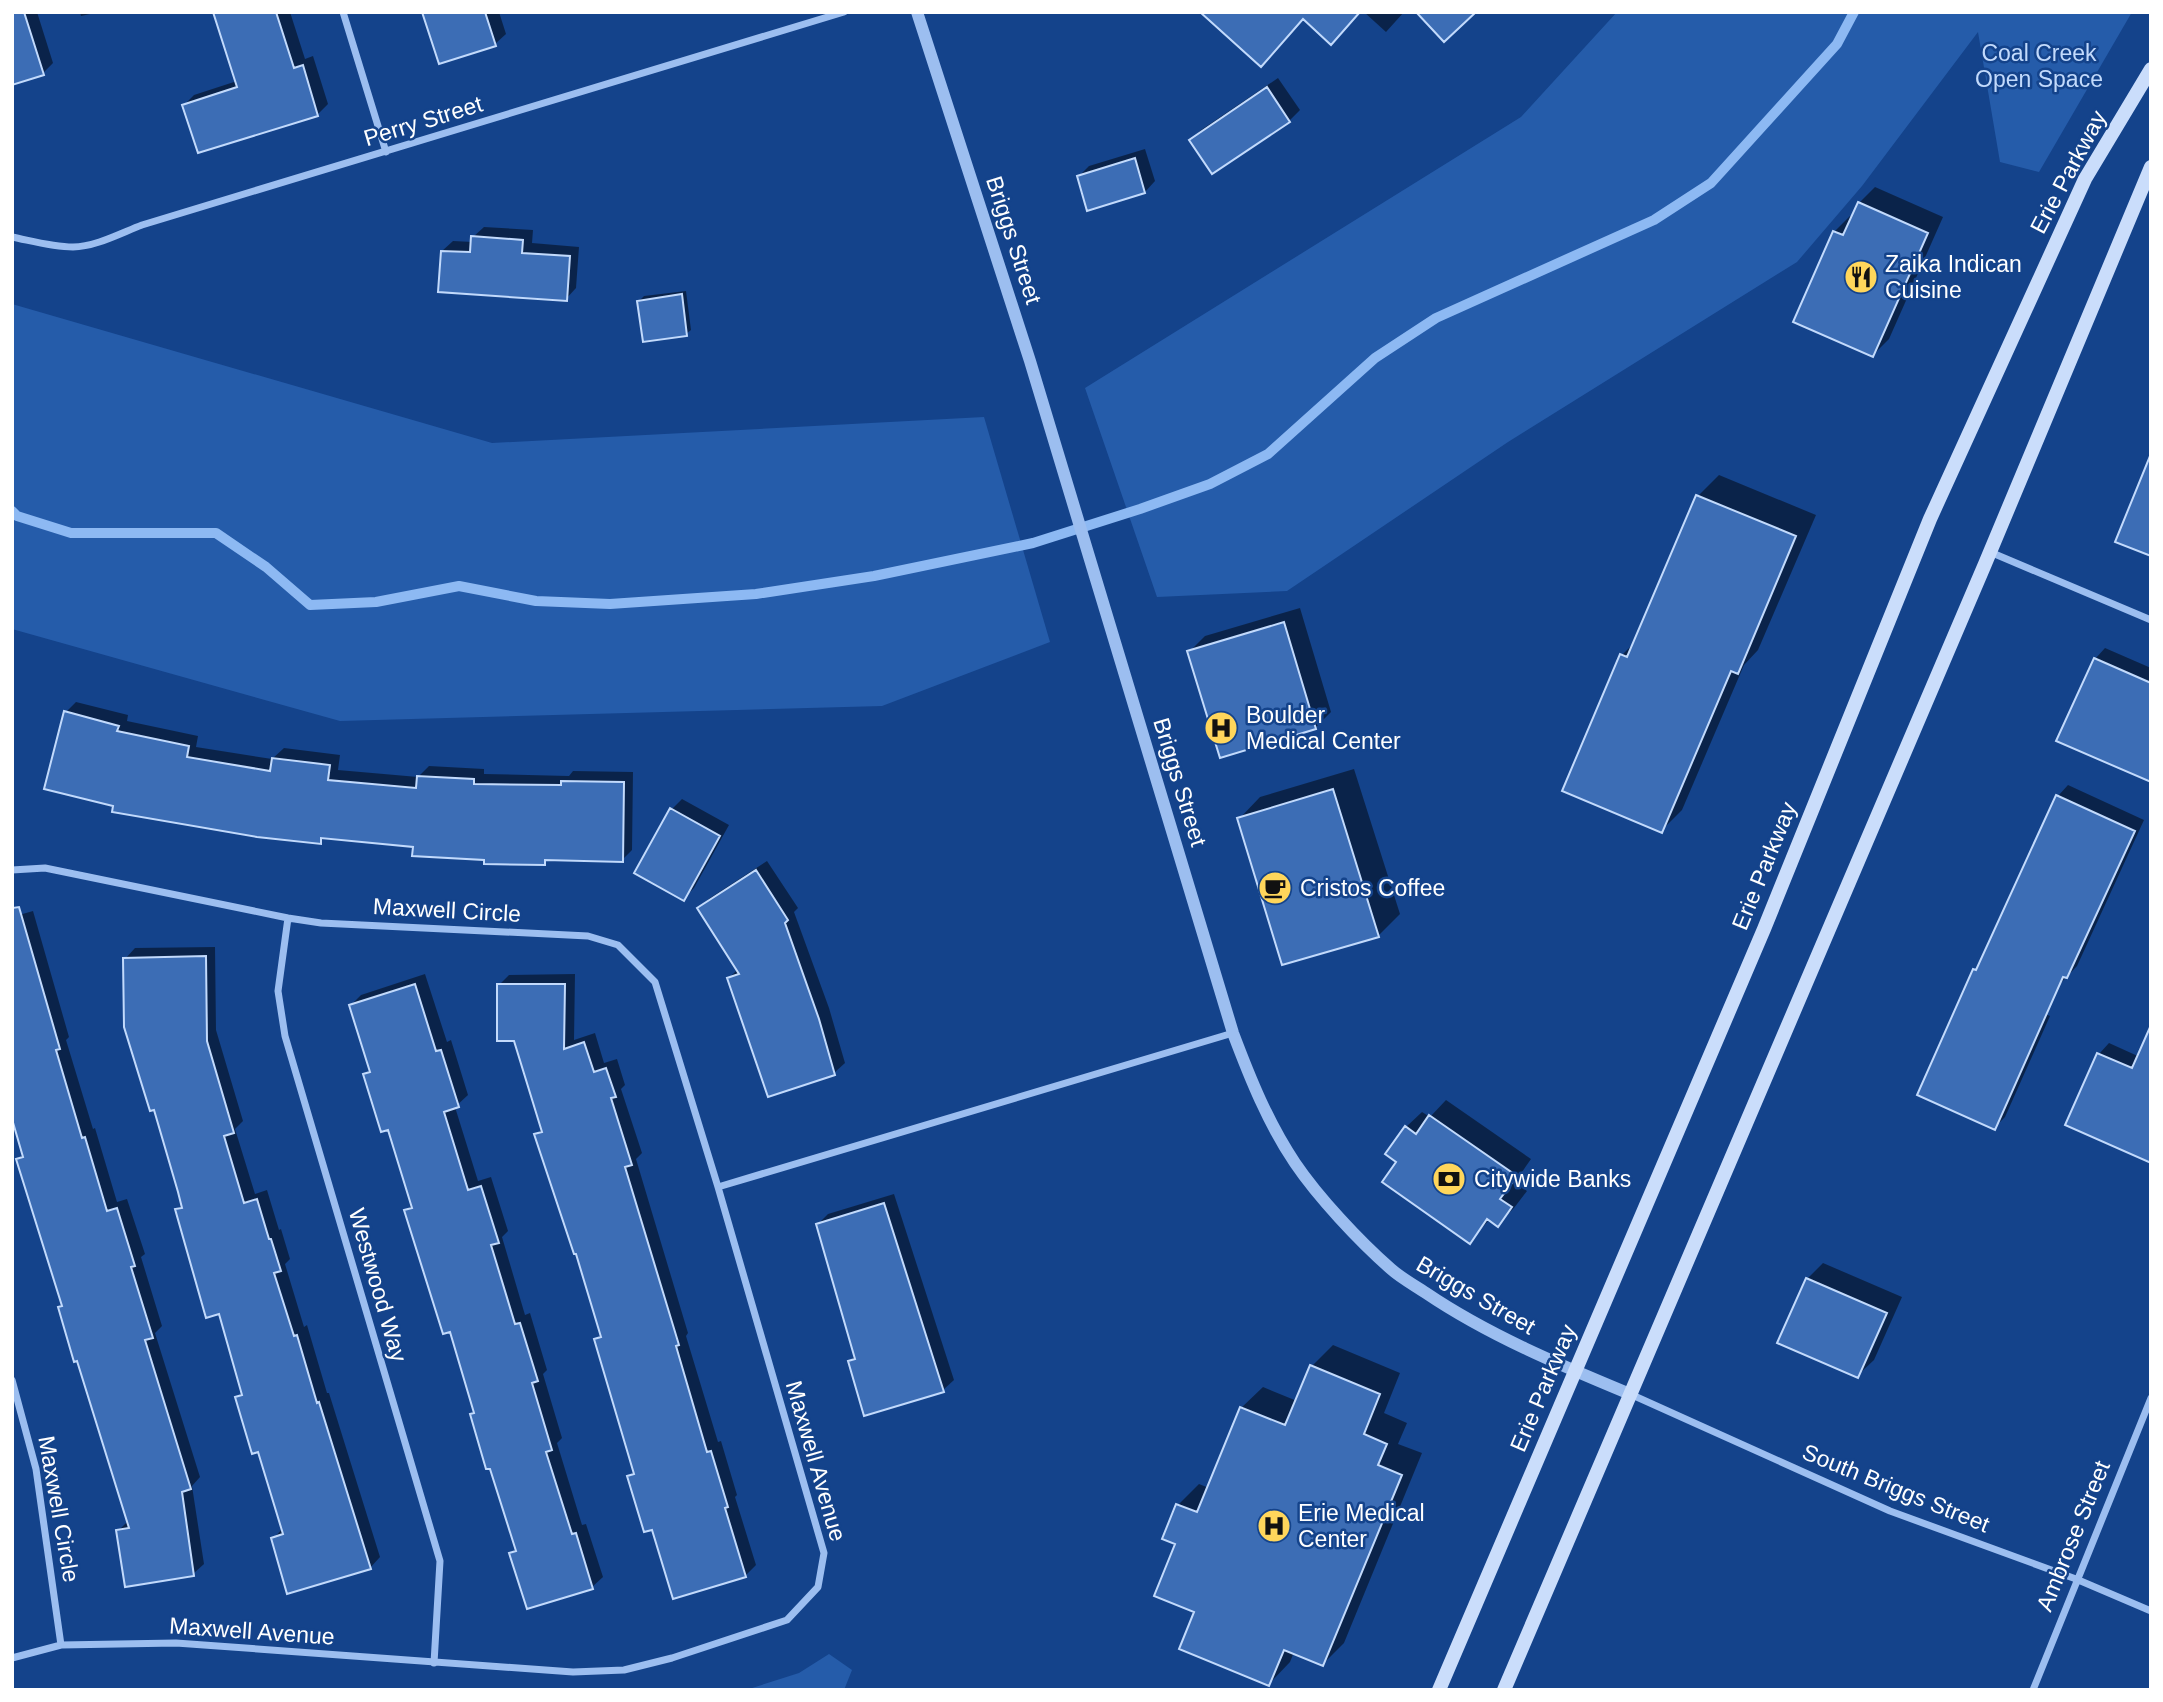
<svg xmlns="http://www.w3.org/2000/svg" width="2163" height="1702" font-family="Helvetica,sans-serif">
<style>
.green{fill:#255caa}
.shadow{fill:#0007}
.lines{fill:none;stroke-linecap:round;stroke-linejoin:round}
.stream{stroke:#8db9f3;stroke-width:10}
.building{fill:#3c6db5;stroke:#c2dafc;stroke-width:2}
.minor{stroke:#9cbef0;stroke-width:7}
.tertiary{stroke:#9cbef0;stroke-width:12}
.secondary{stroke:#caddfb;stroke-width:14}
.labels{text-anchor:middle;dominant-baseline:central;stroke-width:5;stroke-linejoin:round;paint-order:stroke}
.park-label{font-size:23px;fill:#c2dafc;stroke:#14438b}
.street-label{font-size:23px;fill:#fff;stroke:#14438b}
.poi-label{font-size:23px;fill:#fff;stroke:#14438b;text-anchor:start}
</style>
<rect width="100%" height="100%" fill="#14438b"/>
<path class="green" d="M1617,12H2132L2039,172L2000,162L1978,32L1862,186L1797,262L1508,442L1287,591L1157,597L1085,388L1521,117Z
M12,304L492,443L984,417L1050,642L882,706L340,721L12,629Z
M829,1654L852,1670L844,1690H746L799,1673Z"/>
<path class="shadow" d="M12,12H37L53,63L43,73Z
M80,12H99L81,16Z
M215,12H290L305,59L313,56L328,104L318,114L199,151L184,105L194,95L237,81Z
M429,12H499L506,34L495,44Z
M1364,12H1404L1386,32Z
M1278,78L1300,110L1289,121L1212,172L1191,140L1201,130Z
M1145,149L1155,181L1145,192L1079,176L1089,166Z
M1875,187L1943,217L1889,339L1873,355L1834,232L1850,216L1853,217L1859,203Z
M484,227L533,230L532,243L579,247L576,288L566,299L442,251L453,241L473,242V237Z
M686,291L691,330L686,334L639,301L644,296Z
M1719,475L1816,515L1758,650L1744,665L1682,810L1661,831L1622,655L1636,641L1698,496Z
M1300,608L1331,712L1315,728L1189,652L1205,636Z
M2105,648L2151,668V779L2095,659Z
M76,702L128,715L127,721L198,736L196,747L272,759L284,748L340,755L338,770L418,777L429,766L484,769V774L569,776L573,771L633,772L632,850L622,860L548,859L544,863L486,858L414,846L325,837L320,842L115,804L66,712Z
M1354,769L1400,914L1379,935L1284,963L1239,819L1260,797Z
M2068,785L2144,820L2077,966L2058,986L1998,993L2050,1016L2005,1117L1995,1127L1974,970L1981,963L2058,796Z
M682,799L729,825L694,888L683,899L672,809Z
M767,861L798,908L794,912L829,1008L845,1063L834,1073L729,978L738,969L699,908L710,898Z
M33,911L69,1037L66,1040L93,1129L95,1128L117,1202L127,1199L145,1254L141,1257L162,1326L155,1333L200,1477L192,1486L204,1564L193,1574L118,1531L129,1520L60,1307L63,1304L18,1160L24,1153L12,917Z
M215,947L216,1030L243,1121L235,1129L255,1194L267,1190L279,1230L281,1229L290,1259L285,1264L304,1327L307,1325L327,1393H329L380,1557L370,1568L273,1539L283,1528L259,1450L237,1398L243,1392L220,1312L177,1210L183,1204L125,959L135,948Z
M425,974L447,1042L451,1040L468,1095L455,1107L478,1181L491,1177L508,1231L502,1237L525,1315L530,1313L547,1370L543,1374L562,1438L557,1443L582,1525L586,1524L603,1577L592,1587L511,1553L517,1548L472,1415L475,1411L451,1330L406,1211L413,1204L389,1128L365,1075L371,1069L351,1005L361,995Z
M575,974L574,1040L595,1033L604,1063L617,1059L625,1085L621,1089L642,1153L636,1159L688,1333L686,1336L718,1442L721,1441L737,1495L735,1497L756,1565L745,1576L653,1528L629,1477L635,1471L596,1340L602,1334L577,1252L536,1135L543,1128L499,985L509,975Z
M2109,1043L2151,1062L2067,1124L2099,1054Z
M1446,1100L1531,1159L1515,1182L1527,1191L1514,1208L1498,1224L1490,1219L1470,1241L1399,1161L1406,1127L1422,1112L1430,1117Z
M894,1194L954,1380L943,1390L850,1361L856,1355L818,1224L828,1214Z
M1823,1263L1902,1297L1874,1360L1858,1375L1807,1279Z
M1333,1345L1400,1373L1384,1413L1407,1423L1398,1444L1422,1453L1344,1643L1323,1664L1294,1652L1290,1662L1269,1684L1196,1611L1177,1543L1178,1505L1199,1484L1209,1488L1241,1408L1263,1387L1297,1401L1312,1366Z"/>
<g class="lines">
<path class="stream" d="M12,511L17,516L71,533H216L266,567L310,605L376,602L459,586L536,601L610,604L756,594L874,576L1033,543L1140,509L1210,484L1268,454L1375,358L1436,318L1654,220L1711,183L1837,44L1854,12"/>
</g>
<path class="building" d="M12,12H24L44,75L12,85Z
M213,12H276L294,68L303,65L318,116L198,153L182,105L237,87Z
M422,12H485L496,46L439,64Z
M1200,12H1360L1331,45L1303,19L1261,67Z
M1416,12H1476L1444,42Z
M1267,87L1290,122L1212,174L1189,140Z
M1135,158L1145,193L1087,211L1077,176Z
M1858,202L1928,233L1873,357L1793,322L1833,231L1843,235Z
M471,236L523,240L522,253L570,256L567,301L438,292L441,251L470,252Z
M682,294L687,336L643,342L637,301Z
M2150,456H2151V556L2115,542Z
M1696,495L1796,536L1738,674L1731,671L1662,833L1562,791L1620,654L1627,657Z
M1284,622L1316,729L1220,758L1187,651Z
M2094,658L2151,683V782L2056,741Z
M64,711L119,726L117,731L189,746L187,757L270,771L272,758L330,765L328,780L416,788L417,776L474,779V784L561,785V781L624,782L623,862L545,860V865L484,864V860L412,856L413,847L321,838V844L257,837L112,812L113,806L44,789Z
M1333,789L1379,937L1282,965L1237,818Z
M2056,795L2135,831L2067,978L2063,977L1995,1130L1917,1095L1973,969L1976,970Z
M670,808L720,836L684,901L634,873Z
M756,870L788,920L785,923L819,1019L835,1075L768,1097L727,978L739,974L697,908Z
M19,907L60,1049L56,1050L82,1138L85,1137L107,1211L117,1208L135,1266L131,1267L153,1338L145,1340L191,1489L182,1492L194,1576L125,1587L116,1530L129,1528L77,1361L74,1362L58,1307L62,1306L16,1159L23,1157L12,1119V908Z
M206,956L207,1041L234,1133L224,1136L244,1203L257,1199L269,1239H271L281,1271L274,1273L294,1336L297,1335L317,1403L319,1402L371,1569L287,1594L271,1538L283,1534L258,1452L252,1454L235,1397L242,1395L219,1314L206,1318L175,1209L182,1208L178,1192L154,1110L150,1111L124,1027L123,958Z
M415,984L436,1051L441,1050L459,1107L444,1112L468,1190L481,1186L499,1243L491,1245L515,1324L520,1323L538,1381L532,1383L552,1450L546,1452L572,1534L576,1533L593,1589L527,1609L509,1553L516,1551L490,1469H486L470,1414L474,1413L450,1332L443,1334L404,1210L412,1208L388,1130L381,1132L363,1074L370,1072L349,1005Z
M497,984H565L564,1049L584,1042L594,1072L606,1068L616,1097L611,1098L632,1165L625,1167L679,1345L676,1346L707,1452L711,1451L728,1507L725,1508L746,1577L673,1599L652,1530L644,1532L627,1476L634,1474L594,1339L601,1337L576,1254H574L534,1134L542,1132L514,1041H497Z
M2151,1025V1163L2065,1125L2097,1053L2132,1068Z
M1429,1115L1517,1176L1500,1199L1512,1207L1498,1227L1487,1219L1470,1244L1382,1182L1396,1162L1385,1154L1405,1126L1416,1134Z
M884,1203L944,1392L864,1416L848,1361L855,1359L816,1224Z
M1806,1278L1887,1313L1858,1378L1777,1343Z
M1310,1365L1380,1394L1364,1434L1387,1444L1378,1465L1402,1475L1323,1666L1284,1650L1269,1686L1179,1649L1194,1612L1154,1596L1175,1544L1162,1539L1176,1504L1197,1512L1240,1407L1285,1425Z"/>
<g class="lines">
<path class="minor" d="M343,12L386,152
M12,237C32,241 52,247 73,247C95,247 121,233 142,225L844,12
M1990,552L2151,620
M12,870L45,868L288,918L321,923L588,936L618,945L655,982L718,1187L824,1553L818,1587L787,1620L672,1658L624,1670L573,1672L176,1643L61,1645L12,1658
M288,918L278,991L285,1036L440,1561L434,1663
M718,1187L1233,1033
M12,1380L36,1469L61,1645
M1630,1394L1890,1511L2076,1579L2151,1611
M2033,1690L2151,1398"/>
<path class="tertiary" d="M917,12L1030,361L1233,1033C1250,1078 1268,1123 1295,1163C1318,1197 1359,1241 1391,1269C1401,1278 1414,1285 1426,1293C1488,1335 1560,1365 1630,1394"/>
<path class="secondary" d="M1439,1690L1764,929L1930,519L2085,179L2151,69
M1504,1690L1985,564L2151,167"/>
</g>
<defs>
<symbol id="restaurant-disc" viewBox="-11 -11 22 22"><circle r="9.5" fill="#ffd65b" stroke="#14438b"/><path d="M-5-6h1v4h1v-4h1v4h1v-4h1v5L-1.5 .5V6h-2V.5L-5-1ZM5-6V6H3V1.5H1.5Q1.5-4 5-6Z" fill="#111"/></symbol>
<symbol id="hospital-disc" viewBox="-11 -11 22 22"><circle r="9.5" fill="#ffd65b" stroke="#14438b"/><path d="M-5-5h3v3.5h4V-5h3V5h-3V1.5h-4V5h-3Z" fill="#111"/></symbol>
<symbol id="cafe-disc" viewBox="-11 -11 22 22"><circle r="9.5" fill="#ffd65b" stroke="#14438b"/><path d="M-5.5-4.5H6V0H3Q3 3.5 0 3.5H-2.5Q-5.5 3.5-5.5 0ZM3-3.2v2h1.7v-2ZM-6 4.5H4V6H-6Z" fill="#111"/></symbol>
<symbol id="bank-disc" viewBox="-11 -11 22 22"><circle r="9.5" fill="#ffd65b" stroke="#14438b"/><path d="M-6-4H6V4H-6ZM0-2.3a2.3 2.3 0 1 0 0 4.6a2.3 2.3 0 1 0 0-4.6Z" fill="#111"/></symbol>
</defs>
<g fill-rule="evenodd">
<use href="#restaurant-disc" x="1842" y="258" width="38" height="38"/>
<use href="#hospital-disc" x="1202" y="709" width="38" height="38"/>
<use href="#cafe-disc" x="1256" y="869" width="38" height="38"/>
<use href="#bank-disc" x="1430" y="1160" width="38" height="38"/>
<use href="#hospital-disc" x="1255" y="1507" width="38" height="38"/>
</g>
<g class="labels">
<g class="park-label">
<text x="2039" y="53">Coal Creek<tspan x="2039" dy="26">Open Space</tspan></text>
</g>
<g class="street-label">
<text transform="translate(423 121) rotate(-17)">Perry Street</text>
<text transform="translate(2068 172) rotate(-62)">Erie Parkway</text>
<text transform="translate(1014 240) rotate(72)">Briggs Street</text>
<text transform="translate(1180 782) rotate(73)">Briggs Street</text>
<text transform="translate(1764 866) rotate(-68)">Erie Parkway</text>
<text transform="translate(447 910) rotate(3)">Maxwell Circle</text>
<text transform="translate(378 1285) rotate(74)">Westwood Way</text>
<text transform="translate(1476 1295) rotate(30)">Briggs Street</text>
<text transform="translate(1543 1388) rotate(-67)">Erie Parkway</text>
<text transform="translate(816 1461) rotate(74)">Maxwell Avenue</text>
<text transform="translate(1896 1488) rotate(22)">South Briggs Street</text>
<text transform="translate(59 1509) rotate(80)">Maxwell Circle</text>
<text transform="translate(2073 1536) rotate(-68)">Ambrose Street</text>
<text transform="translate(252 1631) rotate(4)">Maxwell Avenue</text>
</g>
<g class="poi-label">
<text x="1885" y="264">Zaika Indican<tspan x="1885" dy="26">Cuisine</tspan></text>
<text x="1246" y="715">Boulder<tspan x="1246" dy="26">Medical Center</tspan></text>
<text x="1300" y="888">Cristos Coffee</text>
<text x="1474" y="1179">Citywide Banks</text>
<text x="1298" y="1513">Erie Medical<tspan x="1298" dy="26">Center</tspan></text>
</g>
</g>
<rect width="2163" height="1702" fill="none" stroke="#ffffff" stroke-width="28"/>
</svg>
